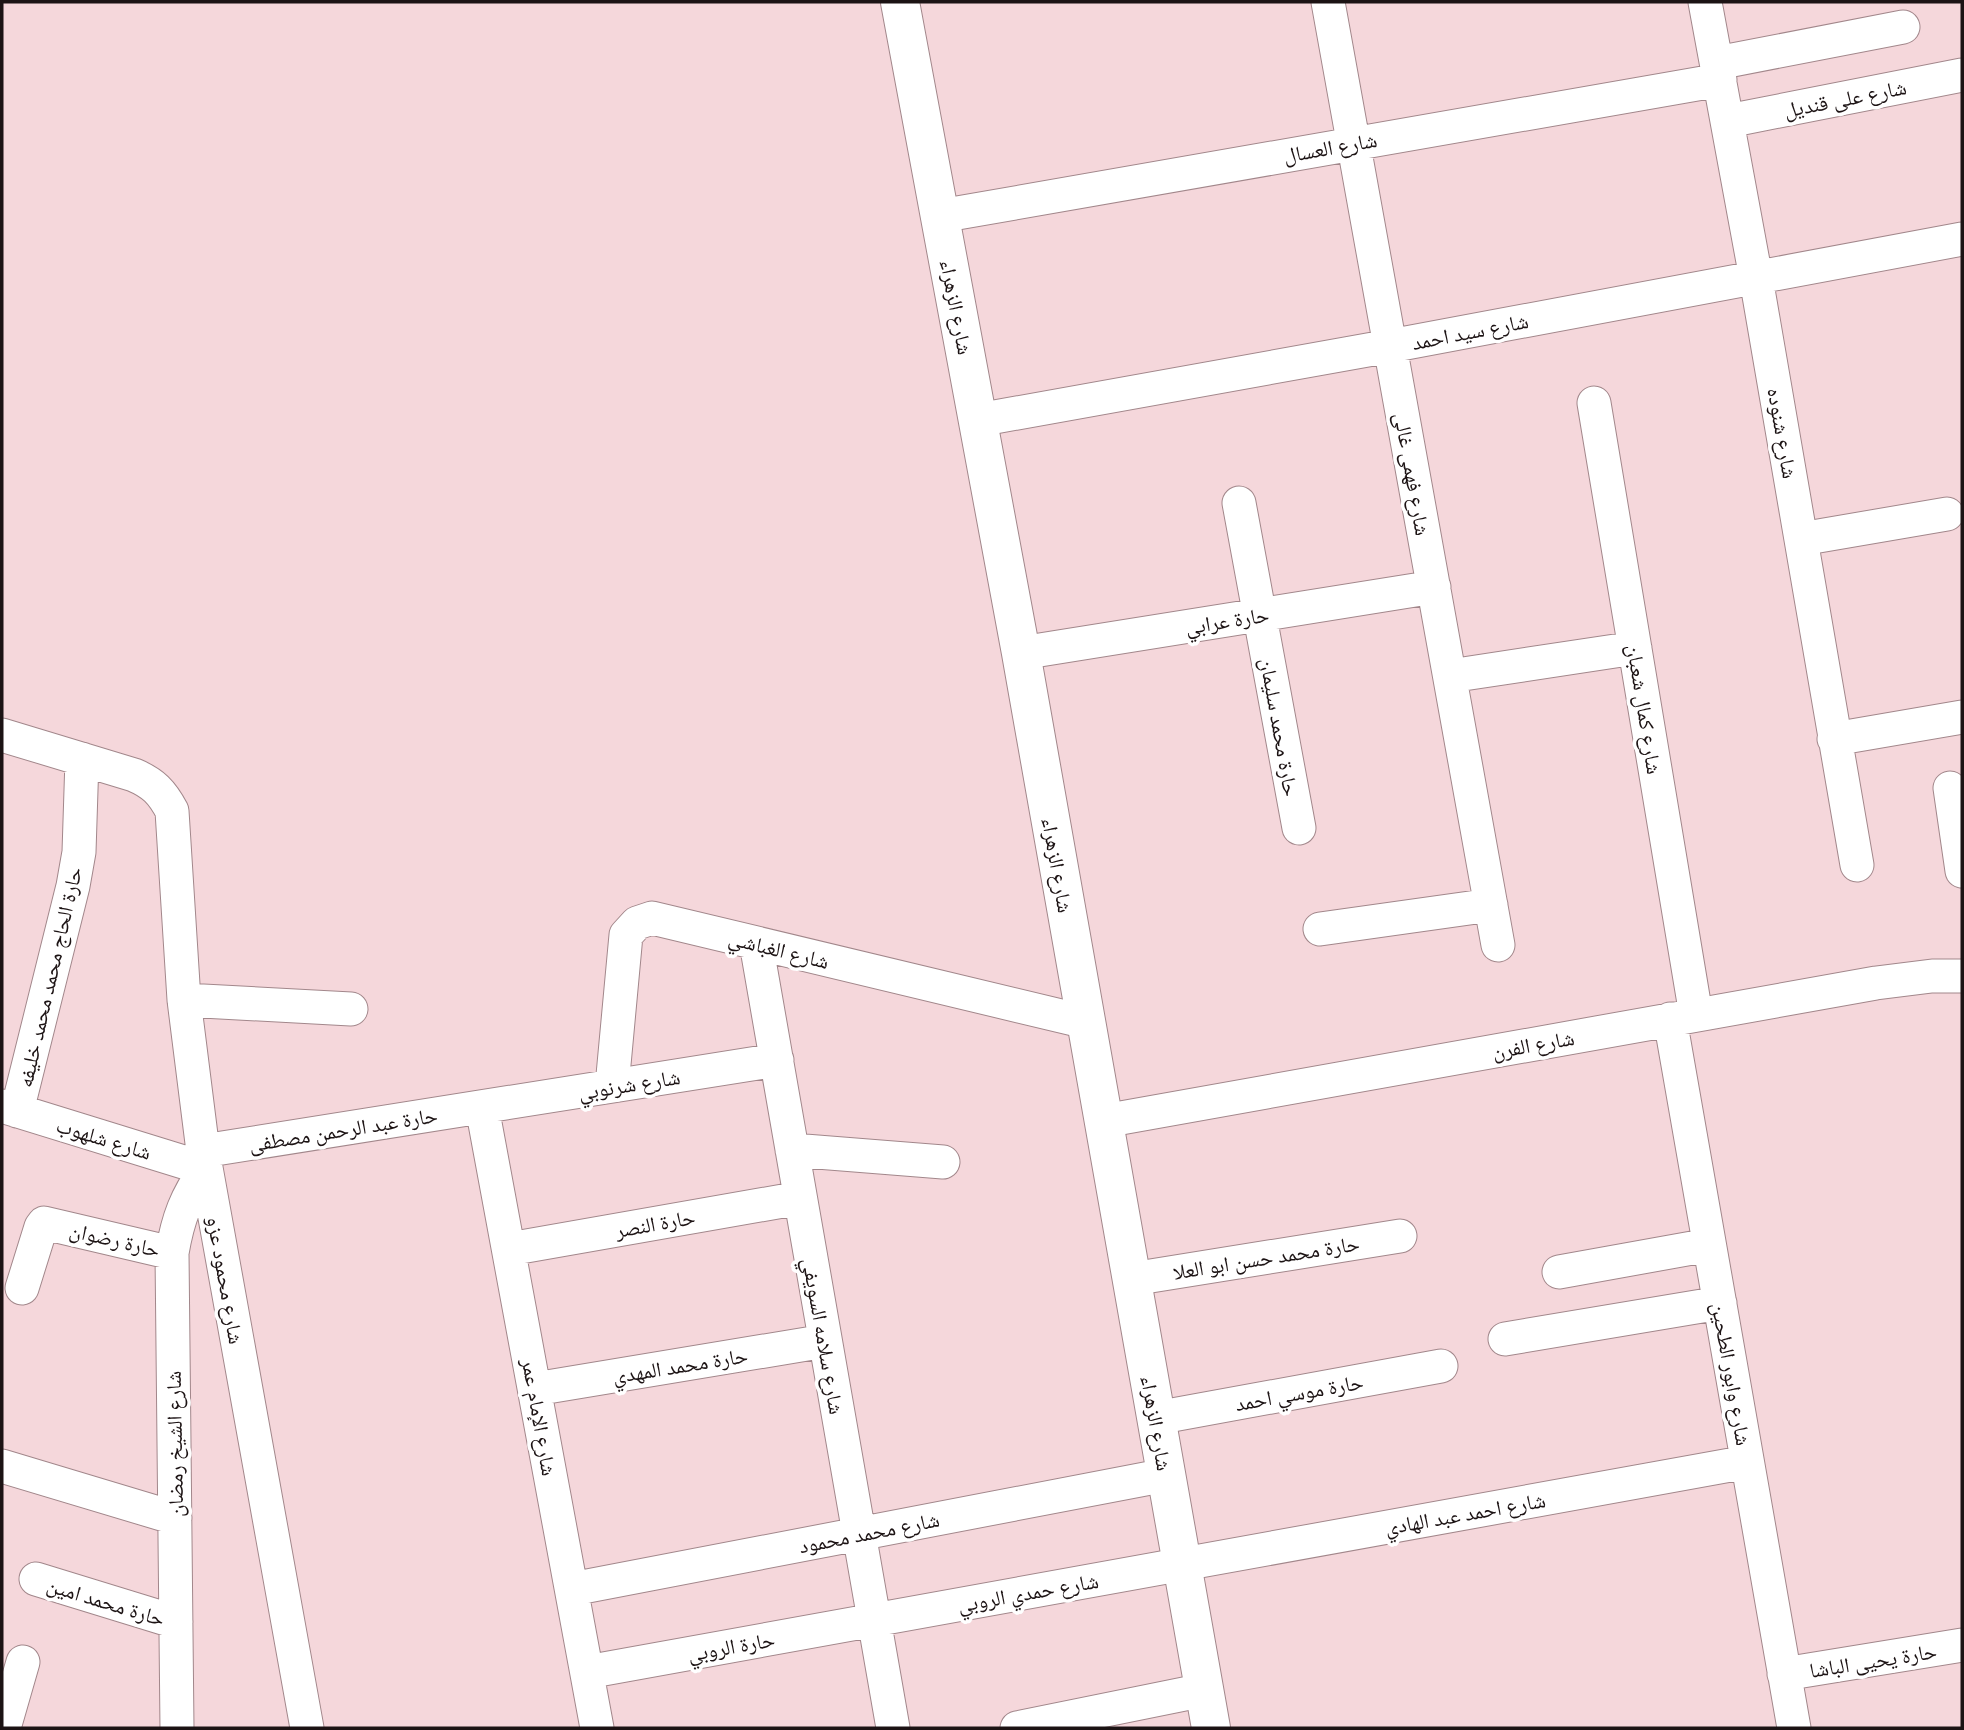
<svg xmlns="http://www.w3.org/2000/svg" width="1964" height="1730" font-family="'IBM Plex Sans','Noto Naskh Arabic',sans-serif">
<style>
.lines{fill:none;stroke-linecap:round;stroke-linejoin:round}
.minor-casing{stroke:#a2878b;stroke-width:35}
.tertiary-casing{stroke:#a2878b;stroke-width:40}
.minor{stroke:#fff;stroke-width:33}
.tertiary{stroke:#fff;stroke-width:38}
.labels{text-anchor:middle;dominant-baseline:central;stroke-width:7;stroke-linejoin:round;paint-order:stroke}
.street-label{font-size:21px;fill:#1c1314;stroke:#fff}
</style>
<rect width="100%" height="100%" fill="#f5d7db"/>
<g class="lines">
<defs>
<path id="minor" d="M1328,2L1498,945
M1705,2L1756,278L1857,865
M1717,63L1903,27
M1728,121L1962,75
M940,216L1720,80
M1594,403L1696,1015
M978,420L1390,346L1962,239
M1239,503L1299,828
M1801,539L1947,514
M1021,653L1434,587
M1450,676L1635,648
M2,735L134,775C153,783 162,792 172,811L184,1000L203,1151L307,1728
M1834,739L1962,717
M1950,788L1962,871
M1320,929L1491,905
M756,943L893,1728
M184,1000L351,1009
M1670,1019L1794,1728
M612,1086L626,935L637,923L652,918L1086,1022
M2,1106L206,1169C186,1197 178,1218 172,1253L177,1728
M482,1107L597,1728
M17,1111L73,886L79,852L82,759
M1104,1121L1876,983L1932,976H1962
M792,1150L943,1162
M203,1151L777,1060
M509,1249L800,1198
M1559,1272L1709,1245
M1132,1279L1400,1236
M22,1288L41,1227L44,1223L172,1253
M1505,1339L1720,1303
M535,1389L825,1341
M1156,1418L1441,1366
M2,1466L175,1518
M36,1579L176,1622
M572,1589L1166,1475
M587,1672L1747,1462
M1784,1674L1962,1645
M4,1728L23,1662
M1017,1728L1204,1690"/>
<path id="tertiary" d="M900,2L1021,653L1211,1728"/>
</defs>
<use href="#minor" class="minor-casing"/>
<use href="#tertiary" class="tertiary-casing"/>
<use href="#minor" class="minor"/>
<use href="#tertiary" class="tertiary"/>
</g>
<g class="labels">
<g class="street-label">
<text transform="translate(1845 98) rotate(-11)">شارع على قنديل</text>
<text transform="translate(1330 147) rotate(-10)">شارع العسال</text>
<text transform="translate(957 307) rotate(79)">شارع الزهراء</text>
<text transform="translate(1470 331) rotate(-11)">شارع سيد احمد</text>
<text transform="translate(1783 433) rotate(80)">شارع شنوده</text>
<text transform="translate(1413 474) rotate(80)">شارع فهمى غالى</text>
<text transform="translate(1227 620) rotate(-9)">حارة عرابي</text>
<text transform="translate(1645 709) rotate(81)">شارع كمال شعبان</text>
<text transform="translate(1280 727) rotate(80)">حارة محمد سليمان</text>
<text transform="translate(1058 865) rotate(80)">شارع الزهراء</text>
<text transform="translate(779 949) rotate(14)">شارع الغباشي</text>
<text transform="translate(49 977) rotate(-77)">حارة الحاج محمد محمد خليفه</text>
<text transform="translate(1533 1044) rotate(-10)">شارع الفرن</text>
<text transform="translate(629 1084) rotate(-9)">شارع شرنوبي</text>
<text transform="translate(343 1129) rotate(-9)">حارة عبد الرحمن مصطفى</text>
<text transform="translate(104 1138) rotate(17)">شارع شلهوب</text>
<text transform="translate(655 1223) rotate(-10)">حارة النصر</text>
<text transform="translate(115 1239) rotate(13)">حارة رضوان</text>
<text transform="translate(1266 1257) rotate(-9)">حارة محمد حسن ابو العلا</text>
<text transform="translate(226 1280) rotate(80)">شارع محمود عزو</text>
<text transform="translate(824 1336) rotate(80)">شارع سلامه السويفي</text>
<text transform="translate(680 1365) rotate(-9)">حارة محمد المهدي</text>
<text transform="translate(1732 1374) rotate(80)">شارع وابور الطحين</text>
<text transform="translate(1299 1392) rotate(-10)">حارة موسي احمد</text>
<text transform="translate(540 1417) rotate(80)">شارع الإمام عمر</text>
<text transform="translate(1157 1423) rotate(80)">شارع الزهراء</text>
<text transform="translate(174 1444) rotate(-91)">شارع الشيخ رمضان</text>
<text transform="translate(1465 1513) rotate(-10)">شارع احمد عبد الهادي</text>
<text transform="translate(869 1532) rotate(-11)">شارع محمد محمود</text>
<text transform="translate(1028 1592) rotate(-10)">شارع حمدي الروبي</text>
<text transform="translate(106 1601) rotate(17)">حارة محمد امين</text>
<text transform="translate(731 1646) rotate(-10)">حارة الروبي</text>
<text transform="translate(1873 1660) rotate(-9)">حارة يحيى الباشا</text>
</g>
</g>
<rect width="1964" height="1730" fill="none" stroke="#1c1314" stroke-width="7"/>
</svg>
